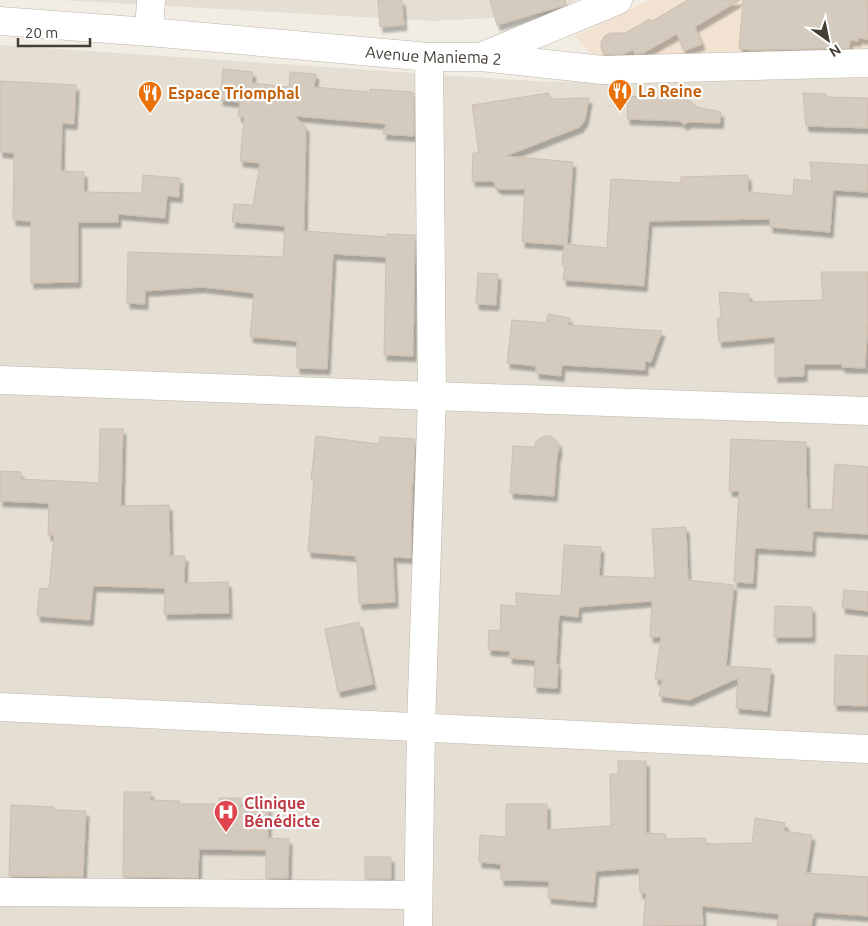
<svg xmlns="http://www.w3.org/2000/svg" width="868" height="926" font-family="Ubuntu,sans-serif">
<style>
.residential{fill:#e4ded3}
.commercial{fill:#f2e2d1}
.building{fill:#d4cabe;stroke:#ccbfaf;filter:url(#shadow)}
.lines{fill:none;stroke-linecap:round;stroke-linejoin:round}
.minor-casing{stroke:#beb7ab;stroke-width:29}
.minor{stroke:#fff;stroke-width:28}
.labels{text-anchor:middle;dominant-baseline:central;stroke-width:4.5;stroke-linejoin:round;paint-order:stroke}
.street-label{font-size:16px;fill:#433d35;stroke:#fff}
.food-label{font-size:16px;font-weight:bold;fill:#c56008;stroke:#fff;text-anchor:start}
.health-label{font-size:16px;font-weight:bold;fill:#be3a42;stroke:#fff;text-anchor:start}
</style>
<defs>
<filter id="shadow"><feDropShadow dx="3" dy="5.5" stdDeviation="1" flood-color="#0004"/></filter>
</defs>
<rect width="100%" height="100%" fill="#f1ede5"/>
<path class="residential" d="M61,0H577L545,15L433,21Z
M0,45L548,82L868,78V926H0Z"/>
<path class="commercial" d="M649,0H868V54L601,64L575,36Z"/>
<path class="building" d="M378,0H402L404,25L380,27Z
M490,0H565L566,5L497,25Z
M688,0H740L695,27L702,44L684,51L677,34L643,53L635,54L633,50L624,54H606L603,52L601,48V42L605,36L610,33H625L650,19L652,21Z
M743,0H868V39L858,38V41L850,40L849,48L755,50L739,49Z
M223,69L253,72L252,83L289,87L290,72L316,74L314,87L370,92V89L412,92L414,94V136L383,134L386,124L295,116L306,127L304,231L387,237V234L415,235L413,356L384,355L386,257L333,254L327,369L297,368V341L250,337L254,293L202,287L145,291V304L127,303L128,252L283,257L285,226L232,222L234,204L253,205L260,163L240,161L244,117L238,116L240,102L220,100Z
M0,81L76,85L74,124L62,123L61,171L84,172V192L142,193L143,175L180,178L179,197L167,196L165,218L118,214V222H78V282L31,283V221L13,220L14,153L0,152Z
M549,93L550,99L589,98L585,120L580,127L506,156L573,162L567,244L607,248L611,179L681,183V177L748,175V192L793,196L794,179L812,181L810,162L868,165V192L833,190L830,232L770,227V219L649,221L644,286L563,280L565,266L562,265L564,245L522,242L525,189H500L496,187L493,181H472L473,153H479L472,105Z
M803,93L826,94V97L868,98V128L806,126Z
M628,96L655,98L653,97L686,98L697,107L721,112L720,123L688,122L685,125L680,121L627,119Z
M821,272H868V320L865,368L842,367V364H804V376L775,377V337L719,342L717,318L721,317L719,292L749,294V302L823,300Z
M478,273L498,274L496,305L476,304Z
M548,314L570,318L568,325L662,331L651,362L645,361V370L562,365L561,376L536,373V366L507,363L512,320L546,323Z
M100,429H123L121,506L169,505L170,556H185L184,583L228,582L229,613L164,614L165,588L93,586L90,620L37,616L40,588L49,589L54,535H48L49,503L0,501V471L21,472V479L99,483Z
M316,436L379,444L380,437L415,439L413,485H412L411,558L393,557L395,602L359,604L357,559H355L356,556L308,552L314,480L311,479Z
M545,436H551L558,442L559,449L557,457L554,496L510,493L513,446L534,447L537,440Z
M731,439L806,442L807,509L832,510L835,464L868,467V534L813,531L812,551L755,548L753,583L734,582L739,491H729Z
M686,527L688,580L734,585L726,666L771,669L767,711L736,708L738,678L689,700L659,696L662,680L655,679L661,637H650L652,601L579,607L578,617L559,615L556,664H558L557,688L534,687L535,660L509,658L510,651L488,650L489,630L500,631L501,605L516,606V593L561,596L564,545L601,547L599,576L655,578L652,529Z
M844,590L868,592V611L842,608Z
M775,606L812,607V637H774Z
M359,622L373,684L338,692L325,629Z
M835,655L868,656L867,706L834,705Z
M618,761H646V833L666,834L665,839L705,838L706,844L752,843L755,818L785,823L784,831L812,835L806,873L868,877V916L814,912L811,926H777L779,914L702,906L703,925L643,926L646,893H640L639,868L596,871L593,902L548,898L549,881L501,880V864L479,862L480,835L506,837V804H547V830L611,826L610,774H618Z
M124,792H151L150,800L179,801V804H219V798H241V807H268V838L289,839L288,878H266V850L199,849L198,878L123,877Z
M11,805L54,807V810L86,811L83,877L9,876Z
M365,857H391V879H365Z"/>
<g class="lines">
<defs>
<g id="minor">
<path id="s1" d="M0,21L149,32L429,57H481L603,70L868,63"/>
<path d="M149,32L151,0"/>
<path d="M483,56L618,0"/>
<path d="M429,57L432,396L868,411"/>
<path d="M0,380L432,396L421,727L418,926"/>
<path d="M0,707L868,749"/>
<path d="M0,892L417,895"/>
</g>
</defs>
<use href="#minor" class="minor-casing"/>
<use href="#minor" class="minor"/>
</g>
<defs>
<symbol id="restaurant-pin" viewBox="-11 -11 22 30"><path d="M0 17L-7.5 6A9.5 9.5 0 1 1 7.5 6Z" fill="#e8710a" stroke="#fff"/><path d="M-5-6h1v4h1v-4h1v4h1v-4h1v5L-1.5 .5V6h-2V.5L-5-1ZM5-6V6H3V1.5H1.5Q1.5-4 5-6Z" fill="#fff"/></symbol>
<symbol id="hospital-pin" viewBox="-11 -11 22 30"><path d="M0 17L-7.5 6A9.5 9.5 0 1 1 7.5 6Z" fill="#e0444e" stroke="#fff"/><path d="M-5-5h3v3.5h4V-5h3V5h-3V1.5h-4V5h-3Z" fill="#fff"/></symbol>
</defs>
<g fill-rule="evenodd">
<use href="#restaurant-pin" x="606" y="77" width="28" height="38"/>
<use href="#restaurant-pin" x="136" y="79" width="28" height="38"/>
<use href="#hospital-pin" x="212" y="798" width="28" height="38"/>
</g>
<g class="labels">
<g class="street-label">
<text stroke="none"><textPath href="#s1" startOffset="435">Avenue Maniema 2</textPath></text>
</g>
<g class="food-label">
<text x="638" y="91">La Reine</text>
<text x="168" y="93">Espace Triomphal</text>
</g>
<g class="health-label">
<text x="244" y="803">Clinique<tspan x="244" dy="18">Bénédicte</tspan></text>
</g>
</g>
<g transform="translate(828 40) rotate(147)" stroke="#ffffff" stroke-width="4" paint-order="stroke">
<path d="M0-4L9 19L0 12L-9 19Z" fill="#433d35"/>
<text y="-8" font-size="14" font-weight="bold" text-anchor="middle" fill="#433d35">N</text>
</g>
<path d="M18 38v8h72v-8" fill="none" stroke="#433d35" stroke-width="2.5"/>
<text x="25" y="38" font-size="15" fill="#433d35" stroke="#ffffff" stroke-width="4" paint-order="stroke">20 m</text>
</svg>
